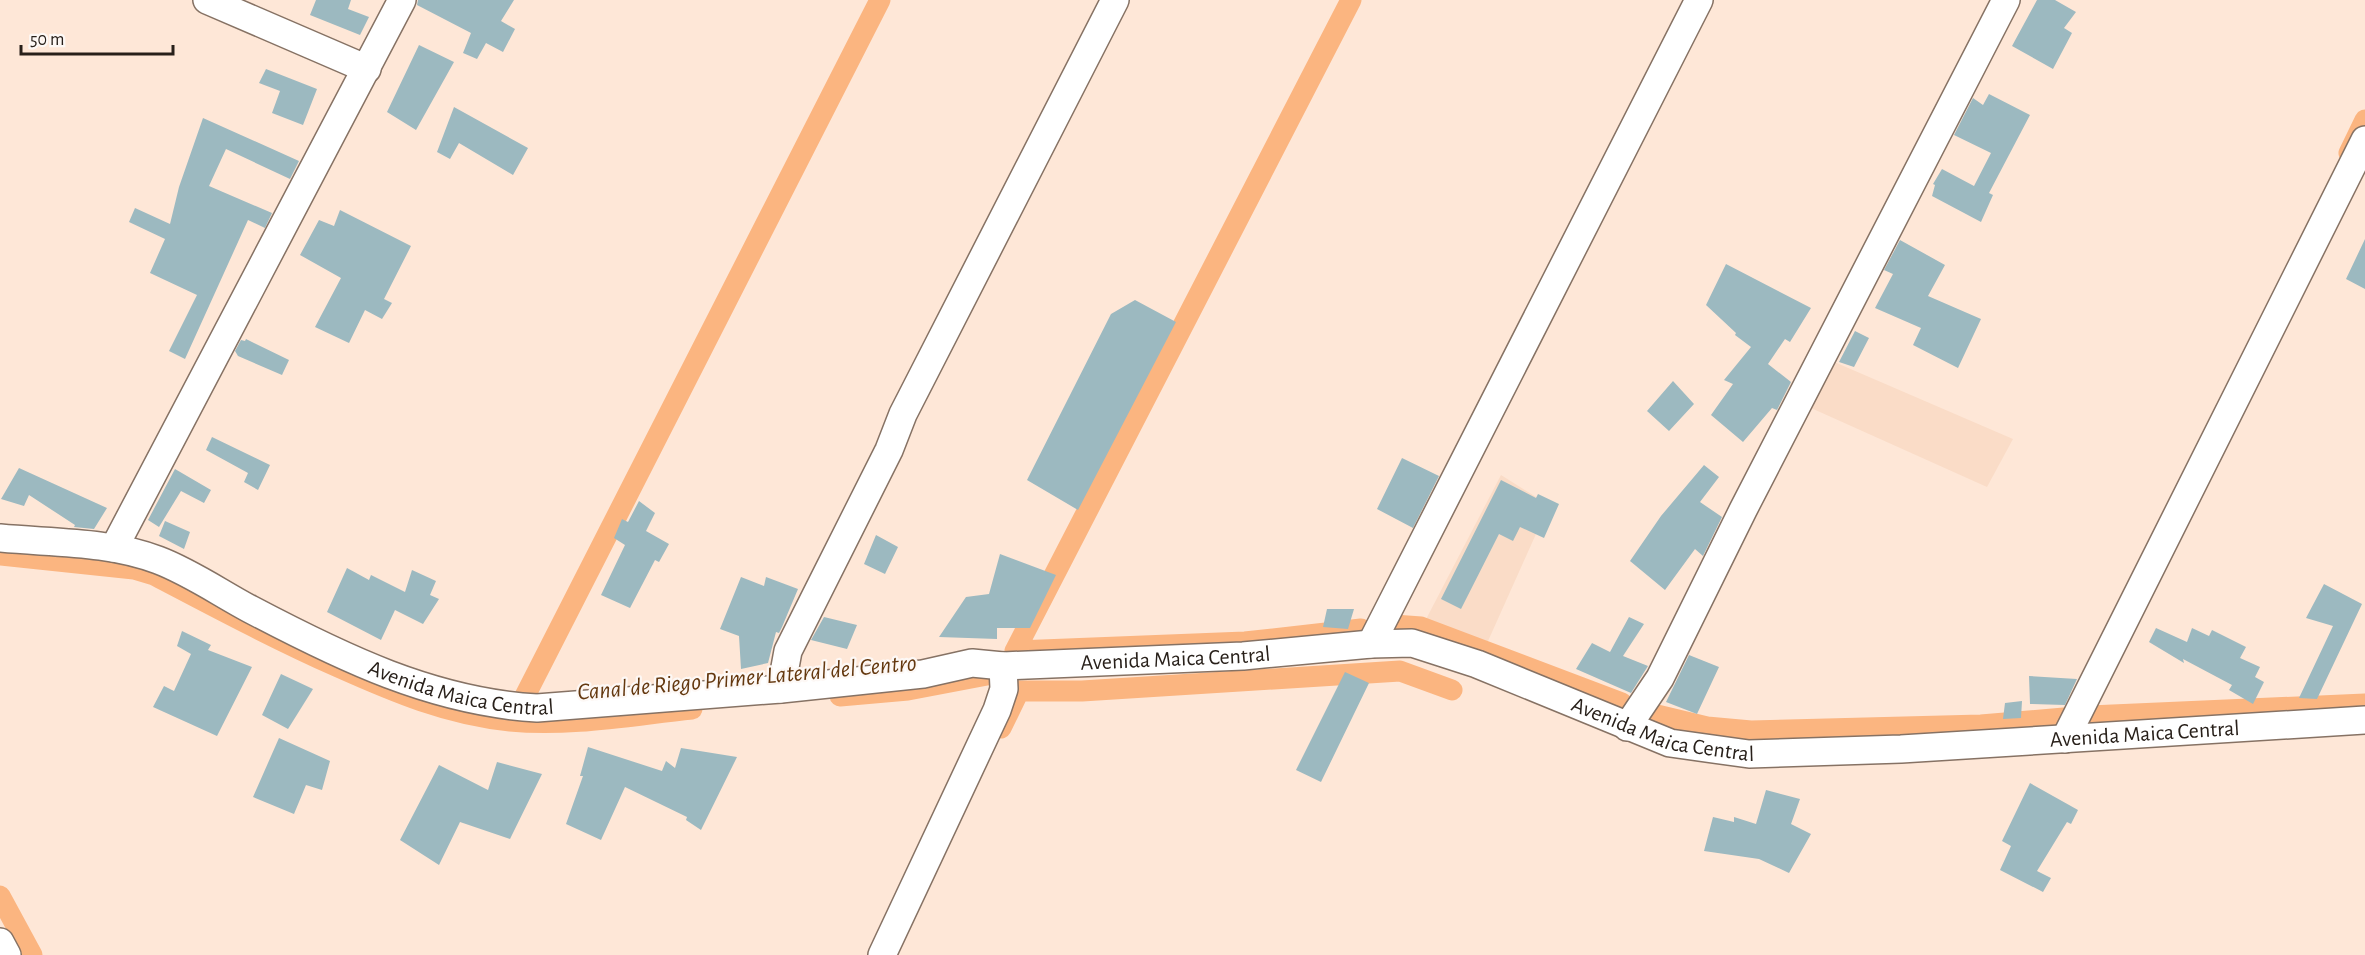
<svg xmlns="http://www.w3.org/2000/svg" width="2365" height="955" font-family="'Alegreya Sans',sans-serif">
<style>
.built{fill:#fadcc7}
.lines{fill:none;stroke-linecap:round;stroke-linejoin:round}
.canal{stroke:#fbb580;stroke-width:21}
.building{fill:#9cb9c0}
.minor-casing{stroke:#867264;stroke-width:30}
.minor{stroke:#fff;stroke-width:27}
.labels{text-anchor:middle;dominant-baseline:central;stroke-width:4.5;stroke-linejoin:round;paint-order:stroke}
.street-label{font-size:22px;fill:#28201a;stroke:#fdf8f5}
.water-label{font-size:24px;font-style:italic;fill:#64380f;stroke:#fdf8f5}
</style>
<rect width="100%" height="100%" fill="#fee7d7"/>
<path class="built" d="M1832,361L2013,439L1987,487L1811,408Z
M1501,475L1549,505L1484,650L1422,627Z"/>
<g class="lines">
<path class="canal" d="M2349,153L2365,120
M0,555L134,569L154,575C215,607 275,639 338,667C394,692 448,715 510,721C570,727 633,715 692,709
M1394,625L1421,627L1622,703
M1015,651L1351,0
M1015,651L1245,642L1361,629
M840,696L908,690L987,675
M524,698L880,0
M1657,715L1707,727L1751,731L1981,725L2064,718
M2090,716L2365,704
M1001,728L1019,691H1082L1400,671L1452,690
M0,896L32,955"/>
</g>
<path class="building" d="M316,0H351L348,9L369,17L360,35L310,15Z
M418,0H514L501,21L515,29L503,52L486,43L477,59L463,53L471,33L417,5Z
M2037,0H2055L2076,12L2064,28L2072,33L2053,69L2012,46Z
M419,45L454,62L416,130L387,112Z
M266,69L317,89L303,125L272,113L280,91L259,83Z
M1989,94L2030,115L1989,193L1993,195L1981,222L1932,196L1935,185L1933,184L1942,169L1974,186L1991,153L1954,135L1973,98L1983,105Z
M454,107L528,148L513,175L459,143L450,159L437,152Z
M203,118L299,161L290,179L226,149L209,186L272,213L265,228L248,220L185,359L169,351L197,295L150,273L165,239L129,222L135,208L170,224L179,187Z
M340,210L411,246L384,299L392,303L382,319L365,310L349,343L315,327L341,278L300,255L319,220L334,226Z
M2365,239V289L2346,279Z
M1900,240L1945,265L1928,296L1981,319L1958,368L1913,345L1921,328L1875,308L1893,274L1884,270Z
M1726,264L1811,308L1790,342L1785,339L1768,364L1791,382L1777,410L1772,408L1743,442L1711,415L1733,384L1724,380L1751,347L1735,335L1736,333L1706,305Z
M1135,300L1176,322L1078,510L1027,480L1111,314Z
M1855,331L1869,338L1854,367L1839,362Z
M246,339L289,360L282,375L238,356L235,351L241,340L245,341Z
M1673,381L1694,404L1669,431L1647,411Z
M212,437L270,465L258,490L244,482L248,473L206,450Z
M1402,458L1439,476L1413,528L1377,509Z
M1704,465L1719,477L1700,502L1722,517L1703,556L1695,549L1665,590L1630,561L1661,516Z
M19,468L107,508L94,529L74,527L75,525L29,495L24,506L1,499Z
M175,469L211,490L204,503L181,491L159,527L148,520Z
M1501,480L1536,498L1538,494L1559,504L1544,538L1520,527L1513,541L1499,534L1461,609L1441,599Z
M639,501L655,513L646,531L669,544L659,562L655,560L630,608L601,595L625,545L614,538L622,519L628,522Z
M165,521L190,532L184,549L159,536Z
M876,535L898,547L885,574L864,564Z
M1000,554L1056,575L1030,628H997V639L939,637L966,597L989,594Z
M347,568L369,580L371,575L405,592L412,570L436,581L430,595L439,599L423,624L395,610L381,640L327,612Z
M741,577L764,586L766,577L798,589L782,627L779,633L776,632L768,663L741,669L739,636L720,629Z
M2324,584L2362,604L2317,699L2299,698L2333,626L2306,618Z
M1327,609H1354L1348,629L1323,627Z
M824,617L857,625L847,649L811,640Z
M1629,617L1644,624L1623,656L1648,666L1631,693L1576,669L1592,643L1610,652Z
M2156,628L2187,642L2192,628L2209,636L2212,630L2246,647L2240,658L2260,667L2255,677L2264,682L2253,704L2229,690L2232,685L2183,659L2184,663L2149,642Z
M182,631L211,645L208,650L252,667L217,736L153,707L164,686L174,691L191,654L177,646Z
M1689,655L1719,667L1697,714L1666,702Z
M1345,672L1369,683L1321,782L1296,770Z
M281,674L313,689L288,729L262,715Z
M2029,676L2077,679L2065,705L2030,704Z
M2022,701L2021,718L2003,719L2005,703Z
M279,738L330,761L322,790L306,785L294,814L253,797Z
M588,747L662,771L666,761L675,768L681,748L737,757L701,830L686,820L687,817L625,787L601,840L566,824L583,776H580Z
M497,762L542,774L510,839L460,822L439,865L400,840L439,765L488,790Z
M2030,783L2078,810L2071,824L2067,822L2037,871L2051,878L2043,892L2000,870L2011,846L2002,841Z
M1766,790L1800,799L1791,824L1811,834L1789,873L1759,859L1704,851L1713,817L1734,822V817L1756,824Z"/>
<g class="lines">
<defs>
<g id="minor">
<path d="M207,0L367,69"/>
<path id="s1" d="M0,538C52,543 109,541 158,560C190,572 220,593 250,609C341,657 433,702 537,708L781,689L923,674L972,663L1003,666L1243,656L1371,644L1412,643L1477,664L1670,743L1749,754L1901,749L2365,720"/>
<path d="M114,548L402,0"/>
<path d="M1371,644L1699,0"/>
<path d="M781,689L788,651L889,450L903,414L1115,0"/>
<path d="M1627,727L1660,678L1743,510L2006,0"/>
<path d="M2065,739L2365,140"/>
<path d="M0,942L7,955"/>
<path d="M882,955L997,710L1004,689L1003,666"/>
</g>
</defs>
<use href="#minor" class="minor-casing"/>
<use href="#minor" class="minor"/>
</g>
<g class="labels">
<g class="street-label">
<text stroke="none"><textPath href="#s1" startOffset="1212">Avenida Maica Central</textPath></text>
<text stroke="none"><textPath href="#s1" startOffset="492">Avenida Maica Central</textPath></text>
<text stroke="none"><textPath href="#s1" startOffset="1716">Avenida Maica Central</textPath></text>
<text stroke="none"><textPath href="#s1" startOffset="2202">Avenida Maica Central</textPath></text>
</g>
<g class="water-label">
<text transform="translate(747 678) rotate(-5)">Canal de Riego Primer Lateral del Centro</text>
</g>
</g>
<path d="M21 45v9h152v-9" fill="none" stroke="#28201a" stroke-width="3"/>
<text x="30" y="45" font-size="18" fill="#28201a" stroke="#fdf8f5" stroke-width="4.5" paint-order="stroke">50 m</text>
</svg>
